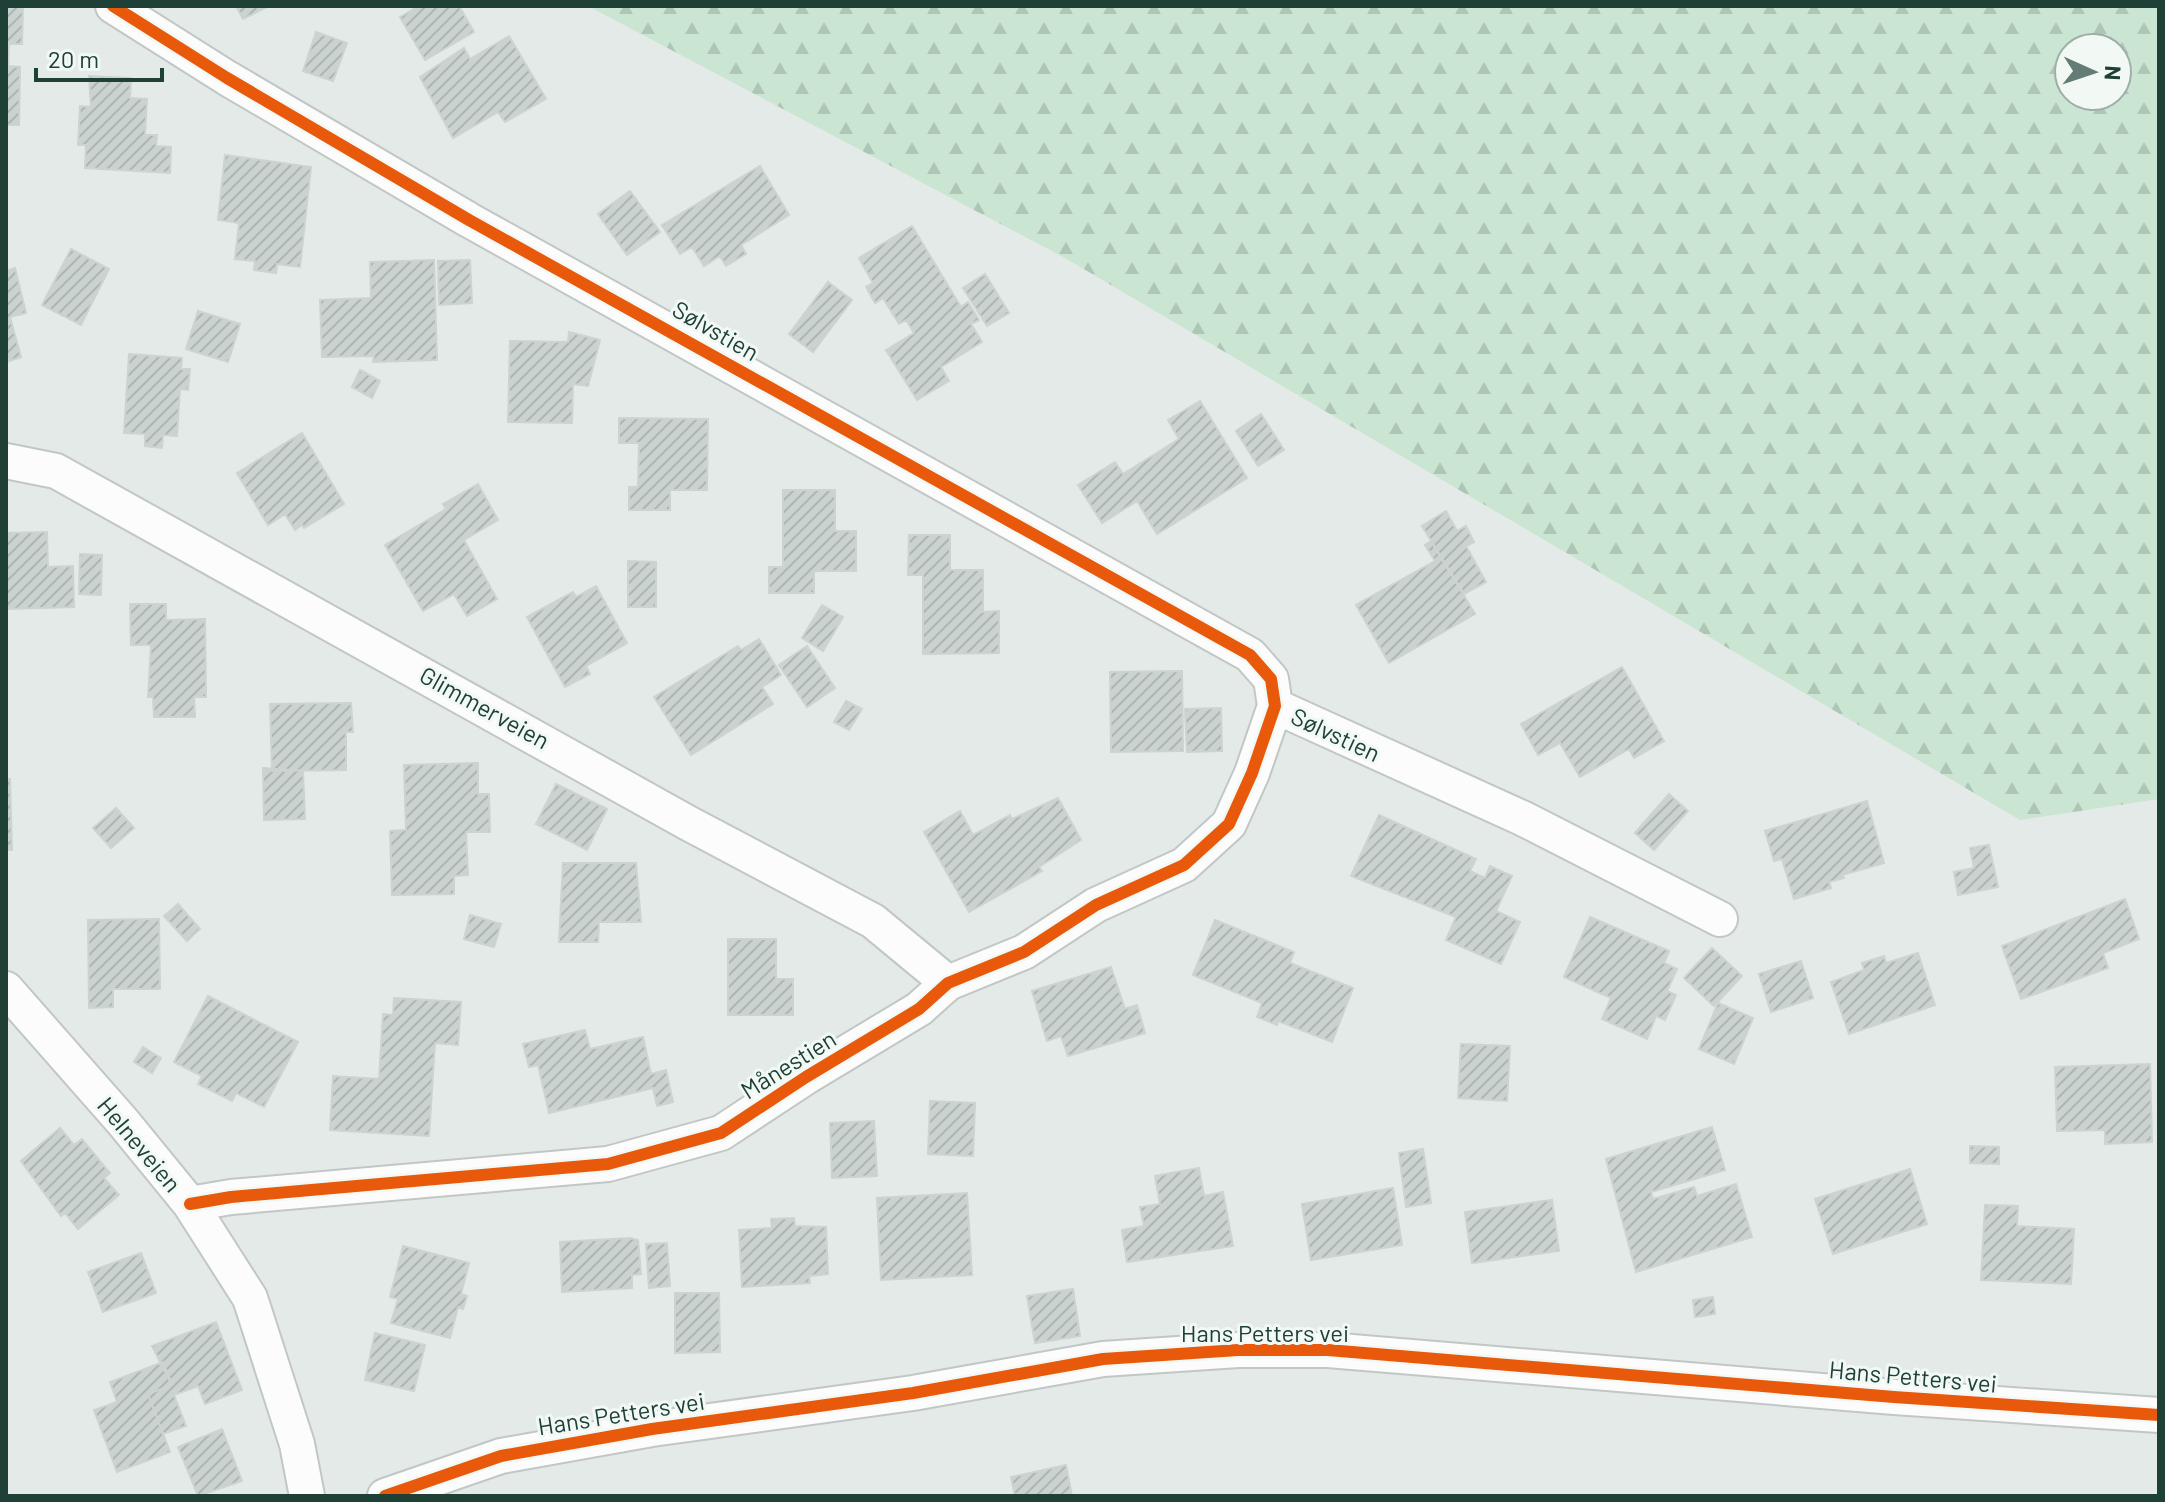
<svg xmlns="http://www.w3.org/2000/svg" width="2165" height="1502" font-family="Barlow,sans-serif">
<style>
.forest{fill:url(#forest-firs);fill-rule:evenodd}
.building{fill:url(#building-hatch);stroke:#ccd3d0;stroke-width:2}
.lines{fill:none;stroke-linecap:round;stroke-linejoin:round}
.street-casing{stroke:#c1c7c4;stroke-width:38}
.street{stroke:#fbfcfb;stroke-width:34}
.cycleway-casing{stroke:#f2f9f5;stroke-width:17}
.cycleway{stroke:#e8590c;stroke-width:12}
.labels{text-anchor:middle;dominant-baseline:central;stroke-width:6;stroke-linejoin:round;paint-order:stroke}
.street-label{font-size:24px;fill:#1f4037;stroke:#f2f9f5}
</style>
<defs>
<pattern id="forest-firs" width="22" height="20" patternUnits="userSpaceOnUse" patternTransform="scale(2)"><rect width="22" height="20" fill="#cbe5d3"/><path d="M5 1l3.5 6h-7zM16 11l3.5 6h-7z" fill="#aec6b6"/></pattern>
<pattern id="building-hatch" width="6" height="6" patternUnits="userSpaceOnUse" patternTransform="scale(2)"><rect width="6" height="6" fill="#cbd3d0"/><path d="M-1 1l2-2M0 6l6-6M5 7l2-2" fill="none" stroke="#aeb6b3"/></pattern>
</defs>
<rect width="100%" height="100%" fill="#e4eae7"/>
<path class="forest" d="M588,6H2159V799L2020,820L1065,258ZM2069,48H2117V96H2069Z"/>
<path class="building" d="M6,6H23L22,44H9L8,66L20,67L19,125H6Z
M236,6H269L243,19Z
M419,6H459L474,32L425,60L400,17Z
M316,32L347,43L333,81L303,71Z
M509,36L546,99L505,122L498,112L453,138L420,77L464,48L470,59Z
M89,76L131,78L130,98L147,99L145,135H157L156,146L171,147L170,173L85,168L86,145H78L80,106L91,107Z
M225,155L311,167L300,267L277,264L276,273L254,270L255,261L235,259L239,223L218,220Z
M760,166L789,215L741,245L746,254L726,266L720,256L704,266L692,247L680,254L662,225Z
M630,191L660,232L627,255L598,214Z
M912,226L961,307L968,302L979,320L971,324L982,342L941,367L949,381L917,400L886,350L914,333L906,320L899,324L883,298L875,303L866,287L873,283L859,258Z
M71,249L109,269L81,325L42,305Z
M434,260L437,360L373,362L374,356L322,357L320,300L371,298L370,262Z
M470,260L472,303L439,305L438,261Z
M15,268L26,313L10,317L21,357L6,362V271Z
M985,274L1009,313L987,326L963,288Z
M828,282L852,300L813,352L789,334Z
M198,311L240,324L228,362L186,349Z
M569,332L600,340L588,386L573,384L572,423L508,422L510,341L568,342Z
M129,354L182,358L181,369H190L188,390L180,389L177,436L163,435L162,448L145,446V434L124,433Z
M360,370L380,381L372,398L352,387Z
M1200,401L1247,478L1157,534L1137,501L1102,523L1078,485L1115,462L1123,474L1179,439L1168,420Z
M1261,414L1284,450L1258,466L1236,431Z
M619,418L708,419L707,490H670V510H629V487H638L639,443H619Z
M302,433L344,504L304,528L302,525L295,530L285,514L268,525L237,473Z
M478,484L498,520L464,540L497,599L467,616L454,594L423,611L385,545L446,509L443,504Z
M783,490H835V531H856V571H814V593H769V567H783Z
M1446,511L1457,531L1466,526L1474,542L1466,546L1486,582L1464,594L1422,526Z
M47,532L48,567L73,566L74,607L6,609V533Z
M909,535H950V570H983V612L999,611V653L923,654V575H908Z
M1431,541L1475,614L1389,663L1356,605L1435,561L1425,545Z
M80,554L102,555L101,595L79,594Z
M628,561L656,562V607H628Z
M596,586L627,643L586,666L590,674L565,687L527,617L573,592L576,597Z
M130,604H166V620L205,619L206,697H194L195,717H154L153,697H148L151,645H131Z
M822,605L843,617L823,651L802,638Z
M759,639L781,675L762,687L773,704L691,755L654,697L738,646L741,650Z
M807,646L835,688L807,707L779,665Z
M1622,667L1664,741L1634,758L1629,749L1580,777L1560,743L1538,755L1521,724Z
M1182,671L1183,751L1111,752L1110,672Z
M846,701L862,709L849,730L834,722Z
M351,703L353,732H346V770L272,771L270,704Z
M1221,708L1222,751L1187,752L1185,709Z
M478,763V794H489L490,832H466L468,875L454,876V894L392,895L390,831L406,830L404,765Z
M263,768L303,771L305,819L264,820Z
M6,779H10L12,850H6Z
M556,784L607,809L587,850L536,824Z
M1669,794L1688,811L1654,850L1635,833Z
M1058,798L1081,840L1039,867L1042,871L969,912L924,832L960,811L973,835L1010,815L1012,819Z
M1867,801L1884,863L1842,875L1844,878L1829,882L1831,888L1794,899L1782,859L1774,861L1765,831Z
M116,808L134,828L111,848L93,828Z
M1379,815L1476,859L1470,871L1485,878L1490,866L1512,876L1496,911L1520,922L1501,964L1446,940L1456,917L1351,876Z
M1989,845L1998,887L1958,895L1954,872L1974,868L1970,848Z
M563,863H636L641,922H599L598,942H559Z
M2125,899L2139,939L2103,953L2108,968L2021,999L2002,946Z
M178,904L200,929L187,941L164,916Z
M470,915L501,924L494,947L464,939Z
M1590,917L1669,951L1664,963L1677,969L1667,991L1676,995L1665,1020L1656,1016L1647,1039L1602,1019L1611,998L1564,977Z
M159,919L160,989H113V1007L89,1008L88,920Z
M1215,920L1294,952L1290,963L1353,988L1332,1042L1278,1021L1277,1025L1257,1017L1262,1003L1193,975Z
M728,939H776V979H793V1015H728Z
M1712,948L1742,976L1714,1006L1684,978Z
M1918,953L1935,1005L1849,1034L1831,982L1864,970L1862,963L1884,956L1886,963Z
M1801,961L1813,998L1771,1012L1759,974Z
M1111,967L1125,1009L1137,1005L1145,1033L1068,1056L1061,1036L1047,1041L1032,991Z
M208,996L298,1042L264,1107L236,1093L232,1101L198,1084L202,1076L174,1062Z
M394,998L461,1002L458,1045L435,1043L429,1136L330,1130L333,1076L379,1079L383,1014L393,1015Z
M1718,1003L1753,1018L1734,1064L1699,1049Z
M585,1030L590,1049L643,1037L651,1074L666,1070L673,1102L657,1106L653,1088L549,1113L538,1065L529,1067L523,1044Z
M1461,1044L1510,1046L1507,1101L1458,1098Z
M143,1047L161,1058L152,1073L134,1062Z
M2150,1064L2152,1142L2105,1144V1130L2057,1131L2055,1067Z
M930,1101L975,1103L973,1156L928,1154Z
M874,1121L877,1176L832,1178L830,1123Z
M1712,1127L1725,1170L1651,1192L1653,1199L1694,1187L1697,1196L1736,1184L1752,1237L1636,1272L1606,1159Z
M60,1128L74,1145L82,1139L110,1173L104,1178L119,1195L78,1229L65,1213L61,1216L21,1161Z
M1970,1146L1999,1147V1164L1970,1163Z
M1423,1149L1431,1203L1406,1207L1399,1153Z
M1199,1168L1204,1196L1223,1192L1233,1246L1127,1262L1122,1230L1144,1226L1140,1207L1160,1204L1155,1176Z
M1910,1169L1927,1224L1833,1254L1815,1199Z
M1393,1188L1402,1245L1311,1260L1302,1204Z
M967,1193L972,1275L881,1280L877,1198Z
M1552,1200L1559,1251L1472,1263L1465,1212Z
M1985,1205L2018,1206L2017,1226L2074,1229L2071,1284L1981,1280Z
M794,1218L795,1226L826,1227L828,1274L809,1276L810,1283L742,1287L739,1230L772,1228L771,1219Z
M630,1238L638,1240L641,1274L632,1275V1288L562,1292L560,1242Z
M667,1243L670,1286L649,1288L646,1244Z
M403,1246L469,1263L461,1294L467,1296L463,1309L458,1307L450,1338L391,1323L398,1299L390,1297Z
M141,1253L156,1293L103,1312L88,1272Z
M1073,1289L1080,1336L1035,1343L1027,1296Z
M675,1293H719L720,1352L675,1353Z
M1713,1297L1715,1314L1695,1317L1693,1300Z
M216,1322L242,1390L205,1404L198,1386L174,1395L186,1426L163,1434L148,1394L172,1385L152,1346Z
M375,1333L425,1345L414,1391L365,1380Z
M163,1362L172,1385L148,1394L170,1452L117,1472L94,1410L117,1402L110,1382Z
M222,1429L242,1481L198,1496L178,1447Z
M1066,1465L1072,1496H1015L1011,1477Z"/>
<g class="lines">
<defs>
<path id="street" d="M113,6L227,78L469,220L1250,655L1271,679L1275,706L1252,773L1229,824L1184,865L1096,905L1024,952L948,983L919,1009L806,1077L721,1133L608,1164L231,1197L190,1204
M6,461L56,471L688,823L873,921L948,983
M1275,706L1522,818L1720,919
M6,989L123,1122L190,1204L250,1298L297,1444L307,1496
M385,1496L501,1456L652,1429L913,1393L1103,1359L1238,1350H1328L1894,1397L2159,1415"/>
</defs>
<use href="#street" class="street-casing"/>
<use href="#street" class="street"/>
<defs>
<path id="cycleway" d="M113,6L227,78L469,220L1250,655L1271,679L1275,706L1252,773L1229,824L1184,865L1096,905L1024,952L948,983L919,1009L806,1077L721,1133L608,1164L231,1197L190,1204
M385,1496L501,1456L652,1429L913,1393L1103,1359L1238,1350H1328L1894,1397L2159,1415"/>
</defs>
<use href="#cycleway" class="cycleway-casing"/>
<use href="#cycleway" class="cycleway"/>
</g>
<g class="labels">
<g class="street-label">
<text transform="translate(716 330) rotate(30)">Sølvstien</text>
<text transform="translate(485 707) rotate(29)">Glimmerveien</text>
<text transform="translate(1336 734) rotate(25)">Sølvstien</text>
<text transform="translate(788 1064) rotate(-32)">Månestien</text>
<text transform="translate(140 1144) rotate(50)">Helneveien</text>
<text x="1265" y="1332">Hans Petters vei</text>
<text transform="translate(1913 1376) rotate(5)">Hans Petters vei</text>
<text transform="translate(621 1413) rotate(-9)">Hans Petters vei</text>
</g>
</g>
<rect width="2165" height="1502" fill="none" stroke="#1f4037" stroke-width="16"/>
<g transform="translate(2093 72) rotate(93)"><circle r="38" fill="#f2f9f5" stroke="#9eafa9" stroke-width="2"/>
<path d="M0-6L14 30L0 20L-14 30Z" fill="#647c75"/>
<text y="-12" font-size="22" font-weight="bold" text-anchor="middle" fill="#1f4037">N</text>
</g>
<path d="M36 68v12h126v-12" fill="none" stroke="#1f4037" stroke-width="4"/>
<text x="48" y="68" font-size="24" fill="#1f4037" stroke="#f2f9f5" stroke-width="6" paint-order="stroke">20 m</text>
</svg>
